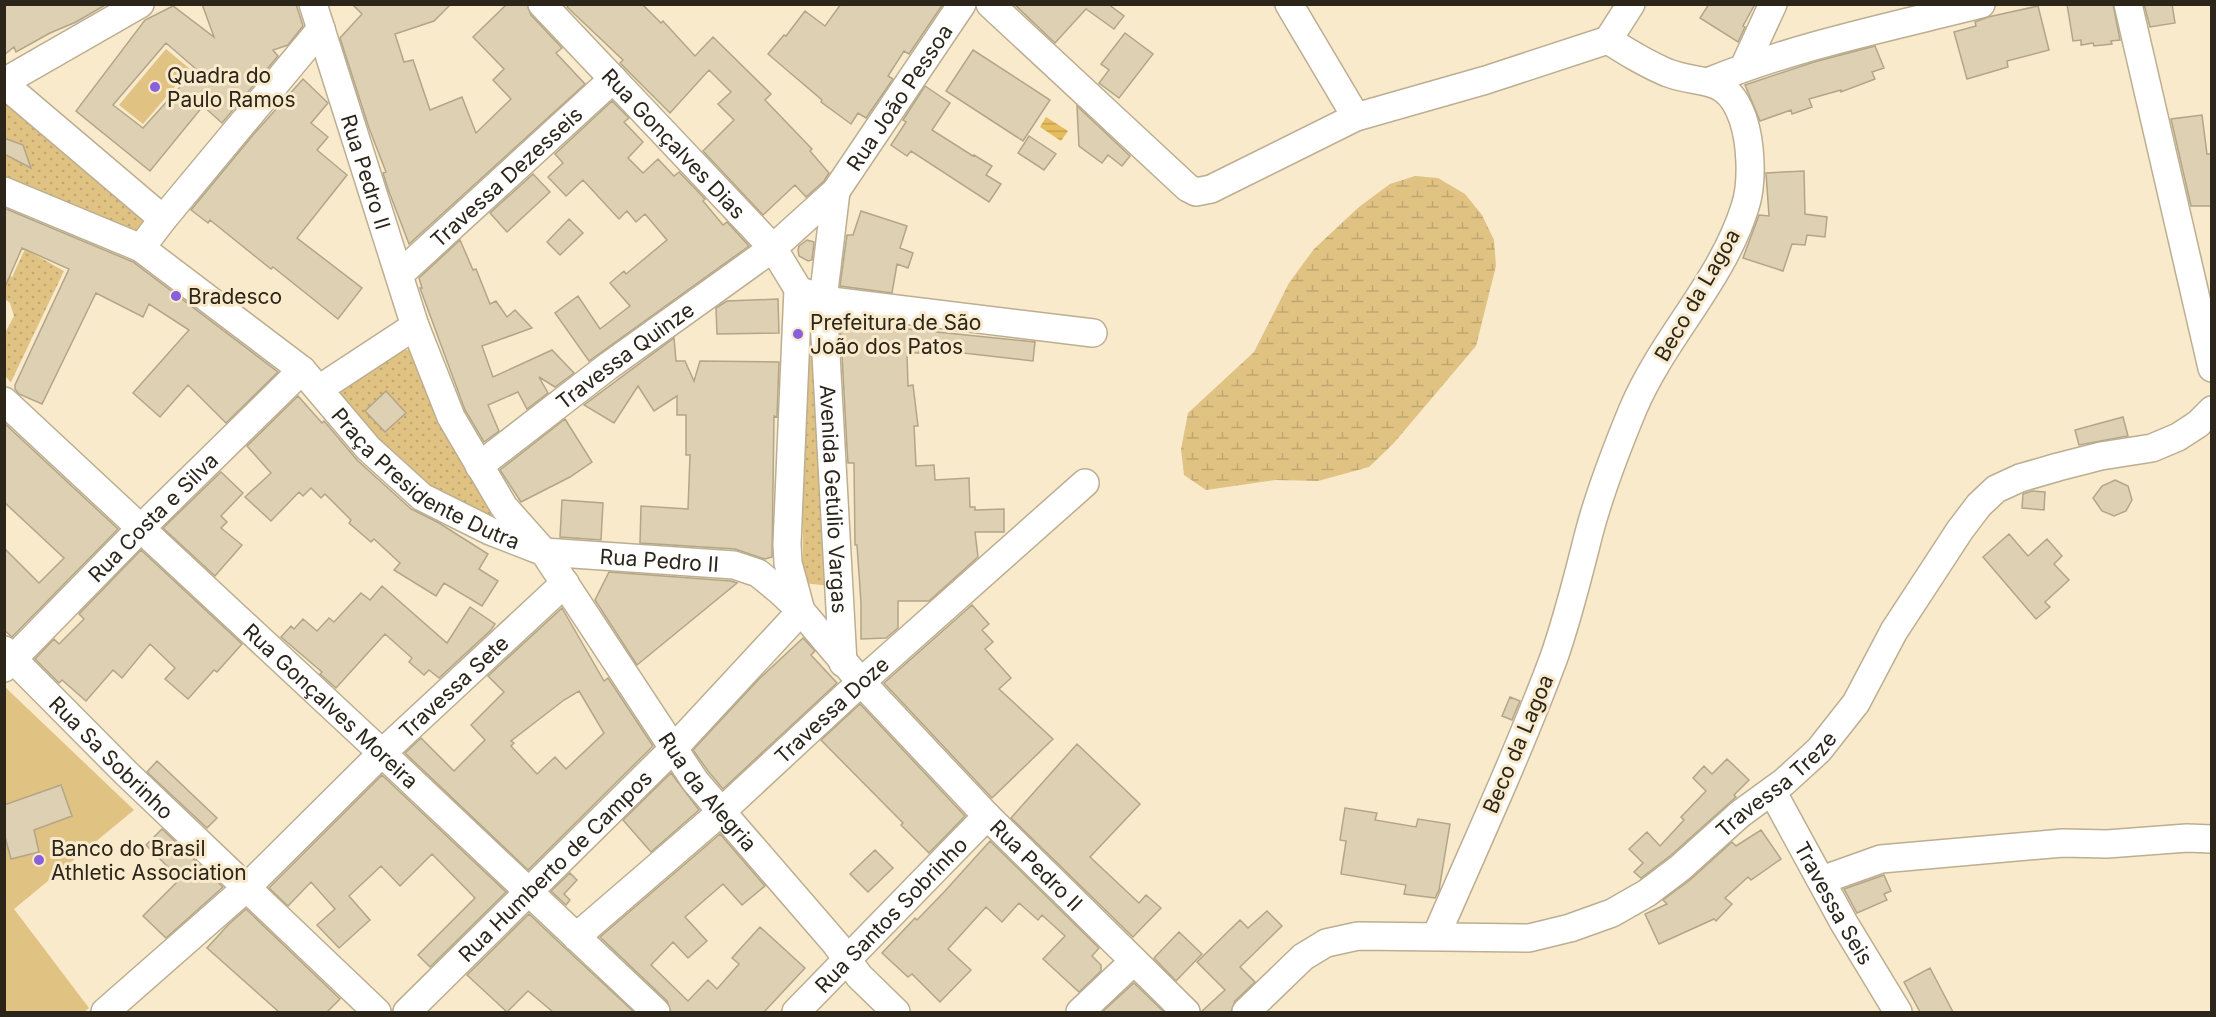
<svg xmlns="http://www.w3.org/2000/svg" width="2216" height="1017" font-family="Inter,sans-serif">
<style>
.grass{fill:#e0c283}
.wetland{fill:url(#wetland-marsh)}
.park{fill:url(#park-dots)}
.water{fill:url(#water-rules)}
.building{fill:#ded0b2;stroke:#b3a588;stroke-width:1.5;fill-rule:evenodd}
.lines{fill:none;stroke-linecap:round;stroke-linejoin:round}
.minor-casing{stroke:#bcae91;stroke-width:30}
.minor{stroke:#fff;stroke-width:27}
.poi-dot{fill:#8860da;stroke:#f9eacc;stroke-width:2}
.labels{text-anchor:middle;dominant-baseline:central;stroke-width:6;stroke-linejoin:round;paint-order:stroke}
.poi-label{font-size:21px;fill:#2b251a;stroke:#f9eacc;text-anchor:start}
.street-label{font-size:21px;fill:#2b251a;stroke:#f9eacc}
</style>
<defs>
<pattern id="wetland-marsh" width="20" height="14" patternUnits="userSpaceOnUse" patternTransform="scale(1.5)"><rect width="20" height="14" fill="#e0c283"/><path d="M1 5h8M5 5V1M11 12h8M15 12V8" fill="none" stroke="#c0a771"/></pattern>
<pattern id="park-dots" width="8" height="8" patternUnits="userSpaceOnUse" patternTransform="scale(1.5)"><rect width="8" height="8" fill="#e0c283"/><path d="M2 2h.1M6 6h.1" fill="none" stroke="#c0a771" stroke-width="1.8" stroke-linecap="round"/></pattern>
<pattern id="water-rules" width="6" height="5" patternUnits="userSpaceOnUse" patternTransform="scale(1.5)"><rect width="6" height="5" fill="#e7bc5c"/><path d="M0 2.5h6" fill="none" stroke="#c6a14f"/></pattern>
</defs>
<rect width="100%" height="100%" fill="#f9eacc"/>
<path class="grass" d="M166,49L190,69L143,124L119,105Z
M6,688L134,810L14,909L89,1008L84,1012H5Z"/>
<path class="wetland" d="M1415,176L1438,178L1465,194L1482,215L1494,240L1496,266L1476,346L1393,444L1369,467L1318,481L1275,480L1206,490L1184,475L1181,449L1188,413L1254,352L1289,283L1314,249L1359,207L1390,184Z"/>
<path class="park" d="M4,90L159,221L140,244L5,186Z
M25,249L64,271L11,382L5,376V333L14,316L10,303L5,299V273L12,277Z
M811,312L831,586L803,583L802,314Z
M404,350H410L509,528L458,502L399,467L342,399L340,392L349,383Z"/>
<path class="water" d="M1046,117L1068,131L1061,141L1040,127Z"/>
<path class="building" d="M4,4H107L76,22L50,33L16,52L14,47L4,55Z
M202,4H296L303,26L288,45L273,50L278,56L222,123L203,106L150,171L76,111L145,20L173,6L214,37ZM166,43L196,69L143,128L113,105Z
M352,4H451L434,21L395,34L404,62L413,60L430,110L462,97L476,133L511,99L493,80L504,69L473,37L507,4H527L531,15L562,48L556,53L585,84L409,244L388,189L383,173L386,172L369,128L340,38L362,14Z
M569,4H642L661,23L663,21L695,56L713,37L771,94L765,100L812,149L810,151L829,173L824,181L806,197L795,185L763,215L703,151L734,120L718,104L731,92L709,70L670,113L620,63L623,60L567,7Z
M841,4H943L909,54L904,51L888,76L893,79L866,118L858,113L851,124L821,102L822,100L768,54L784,35L786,36L805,11L825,26Z
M1014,4H1108L1124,16L1114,29L1086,9L1055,43Z
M1709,4H1755L1743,26L1745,27L1738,42L1700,18Z
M2067,4H2113L2120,40L2111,41L2112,44L2094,46L2093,43L2081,45V40L2073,41Z
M2144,4H2172L2175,23L2150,27Z
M2038,6L2049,50L2007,61L2008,67L1967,79L1954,32L1976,26L1975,22L1988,17Z
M1125,33L1153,54L1119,98L1099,83L1109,70L1101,64Z
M1875,46L1884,68L1872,72L1875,79L1841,92V90L1809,99L1812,107L1792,114L1791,110L1760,121L1745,85L1814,62Z
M973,50L1050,100L1023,141L946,91Z
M303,79L328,103L311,123L328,137L317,150L347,175L297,238L362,288L338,319L273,267L271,269L210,220L208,223L191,210L253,135Z
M925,86L950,103L932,130L973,156L974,155L992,166L986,175L1001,184L989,202L911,151L907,156L891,145L906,122L903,120Z
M612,101L629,118L624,122L643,142L628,158L643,173L658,159L674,176L679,172L705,199L703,201L723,225L727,222L749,246L589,361L555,313L578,296L600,329L630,306L610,283L624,271L626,274L667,240L645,214L636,222L627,211L619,219L583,180L566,196L548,177L563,163L555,154Z
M1077,106L1130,156L1122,166L1108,155L1102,163L1079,146Z
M2202,115L2207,154H2211V206H2191L2171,119Z
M1029,136L1056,154L1044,170L1018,153Z
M4,138L23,145L31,168L4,154Z
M1804,171L1805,214L1827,217L1825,237L1807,235L1805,245L1792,244L1783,271L1743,258L1759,215L1769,216L1766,173Z
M533,174L550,192L507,232L490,213Z
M4,208L133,262L278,372L226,423L188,385L160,417L133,393L189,330L149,304L143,317L96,293L42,404L19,394L15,389V385L69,269L22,248L4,289Z
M861,211L907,226L900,248L913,253L908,268L897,264L892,293L840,286L847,235H853Z
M569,219L583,233L560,255L547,242Z
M460,240L473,270L476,269L490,304L496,301L507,317L515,310L532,328L482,346L493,377L552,350L574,373L555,387L539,377L548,393L527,409L518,392L488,405L499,431L484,442L465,410L420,288H422L419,278Z
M807,240L814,242L812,260L808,261L799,256L798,250L799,246Z
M778,299L779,333L717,334L716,308L727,301Z
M840,318L888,324V327L1035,342L1033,361L920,348L919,353H907L908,386L913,385L918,426H914L916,466L934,465L935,480L969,478L970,507H975V510L1004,509V532H975L978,557L929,601H898V628L886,638L861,639V603L857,545H855L854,463H848L847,448Z
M674,338L676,361H685L694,381L700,361L779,362L777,417L774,416L772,557L765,559L735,549L640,543L641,506L688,509L690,455H686V415H677V396L654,411L638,386L614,423L584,405Z
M386,391L406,413L385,432L365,411Z
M298,396L322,423L324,421L357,460L411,509L439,523L488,554L479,569L498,581L482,606L444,583L436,596L394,570L400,563L374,539L371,542L349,523L351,520L325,494L321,498L311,488L303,496L299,492L271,521L245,497L271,473L247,446Z
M2123,417L2128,436L2079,445L2075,430Z
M565,419L592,462L570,477L521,502L500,470Z
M4,423L118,529L12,637L4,630V548L39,583L64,558L4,502Z
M221,472L243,493L221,516L227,522L221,528L242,545L215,576L163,528Z
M2115,480L2128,486L2132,500L2126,511L2114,516L2102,511L2093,498L2102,486Z
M2032,491L2045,492L2044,510L2022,508L2023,494Z
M562,500L603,503L601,540L560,537Z
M2009,534L2028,556L2047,539L2062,556L2054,564L2069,580L2045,602L2050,607L2036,619L1983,557Z
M141,550L242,644L217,672L214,670L188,699L165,679L175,668L150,644L122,678L113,670L86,701L62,680L59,683L35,659L54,639L59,644L84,619L79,614Z
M609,572L731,581L737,583L637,665L595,600Z
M382,586L447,643L470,607L495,624L491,630L439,678L429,670L424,675L409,662L412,658L385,634L336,688L320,674L322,672L281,637L291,626L294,629L303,619L317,631L329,618L334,622L361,593L370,600Z
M972,605L989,624L982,630L993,642L985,649L1011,678L999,689L1053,739L992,798L884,683Z
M562,608L604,681L608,678L653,746L528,870L405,753L421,738L454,771L485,740L471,725L504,692L488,676ZM579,691L604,733L566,769L555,757L537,774L511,746L514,743L511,741L564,700Z
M803,638L815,651L811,655L837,683L723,789L708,771L693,750L759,679Z
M1510,697L1520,701L1512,720L1502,716Z
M860,704L965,816L929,853L901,825L903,823L821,740Z
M1077,744L1140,804L1090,857L1139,903L1146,895L1161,908L1133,937L1011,818Z
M1727,759L1749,780L1734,795L1736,797L1670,856L1641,878L1634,872L1643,863L1629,849L1647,832L1660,846L1684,820L1681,817L1706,791L1693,778L1704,766L1712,774Z
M157,761L217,818L207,828L147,772Z
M671,773L699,810L651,852L623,820Z
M382,775L506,892L430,967L418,955L475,898L432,854L400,886L381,866L349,896L370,920L339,948L317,925L335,909L311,882L288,906L269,888Z
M61,785L72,816L34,830L39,852L11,859L4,833V805Z
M1345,808L1377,813L1375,820L1416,827L1418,819L1450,824L1439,890L1435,898L1404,894L1406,885L1341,874L1346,841L1340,840Z
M162,829L223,887L166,938L143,916L180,879L146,845Z
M1761,830L1781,859L1751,880L1748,877L1725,898L1732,904L1716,921L1714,919L1659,944L1645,914L1667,904L1663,900L1690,880L1732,842L1736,846Z
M720,834L765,886L742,905L723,884L685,917L707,941L688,958L673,942L651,965L688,1001L708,980L717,989L739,964L732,958L760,927L805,968L764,1012H671L667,1001L600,937Z
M990,841L1099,948L1092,956L1101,965V971L1079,992L1043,959L1065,936L1042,915L1038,920L1019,903L1002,922L986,907L948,949L971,970L940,1002L912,974L908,977L882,953L915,918L917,920L945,891Z
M875,850L893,868L868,892L850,874Z
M570,873L577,880L564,894L570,900L566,905L551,891Z
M1884,875L1891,891L1884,894L1887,900L1857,913L1844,889Z
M246,909L340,999L327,1012H279L207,948L228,925Z
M1267,911L1282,926L1240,967L1255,982L1235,1001L1231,1012H1201L1225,990L1197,962L1240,920L1248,928Z
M529,914L565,948L634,1012H553L528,991L507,1012L467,975Z
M1179,932L1202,954L1176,981L1154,958Z
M1930,968L1953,1012H1920L1904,982Z
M1134,983L1164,1012H1102Z"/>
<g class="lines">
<defs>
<g id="minor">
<path id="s1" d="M313,4L415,326L451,417L504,507L544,552L734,565L758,573L780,591L801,611L861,682L987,816L1186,1012"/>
<path id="s2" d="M542,4L773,248L798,289"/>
<path d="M990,4L1188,188L1196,192L1211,189L1356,117L1486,80L1608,40C1627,52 1646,64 1668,73C1703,86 1727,73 1743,119C1751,143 1753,183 1745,207C1722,281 1663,338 1633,409C1616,450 1600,491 1589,533C1578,576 1568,618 1553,660C1518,753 1476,844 1436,936"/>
<path d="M1289,4L1356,117"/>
<path d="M2128,4L2212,368"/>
<path d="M1608,40L1631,4"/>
<path d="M1744,67L1773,4"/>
<path d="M1710,81C1796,46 1890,27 1981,4"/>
<path d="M4,82L140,4"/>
<path d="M4,84L163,219"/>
<path id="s3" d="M4,191L141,248L302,370L368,448L422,497L490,531L544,552L695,781L836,944L859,976L896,1012"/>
<path id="s4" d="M836,191L823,300L843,663"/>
<path d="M141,248L163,219L321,29"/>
<path id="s5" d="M400,274L613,79"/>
<path d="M807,293L823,300L1093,333"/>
<path d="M319,389L415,326"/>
<path id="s6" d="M4,401L382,753L656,1012"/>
<path id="s7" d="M479,466L607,367L773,248L836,191L962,4"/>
<path id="s8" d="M4,650L126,773L377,1012"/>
<path id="s9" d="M4,668L141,528L302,370"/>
<path id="s10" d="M1772,791L1844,923L1898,1012"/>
<path d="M1822,880L1881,859L2063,843L2107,844L2187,838L2212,839"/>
<path id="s11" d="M576,937L721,812L861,682L1085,483"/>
<path id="s12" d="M105,1012L245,889L382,753L565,583"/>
<path id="s13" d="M407,1012L673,749L801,611L788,563L787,544L798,289"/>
<path id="s14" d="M796,1012L987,816"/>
<path d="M1080,1012L1134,961"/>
<path id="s15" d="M1246,1012L1303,957L1326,943L1358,936L1529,938L1570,928L1612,913L1647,893L1680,868L1740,814L1784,782L1819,750L1856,703L1894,631L1960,530L1979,505L1996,489L2020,478L2058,467L2101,456L2152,448L2178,437L2198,424L2212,410"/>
</g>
</defs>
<use href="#minor" class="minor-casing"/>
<use href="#minor" class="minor"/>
</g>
<g class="poi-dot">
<circle cx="155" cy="87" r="6"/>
<circle cx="176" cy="296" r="6"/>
<circle cx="798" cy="334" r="6"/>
<circle cx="39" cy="860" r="6"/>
</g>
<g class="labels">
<g class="poi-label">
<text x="167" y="75">Quadra do<tspan x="167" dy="24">Paulo Ramos</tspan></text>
<text x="188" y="296">Bradesco</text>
<text x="810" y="322">Prefeitura de São<tspan x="810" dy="24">João dos Patos</tspan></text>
<text x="51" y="848">Banco do Brasil<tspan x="51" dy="24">Athletic Association</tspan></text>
</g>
<g class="street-label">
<text stroke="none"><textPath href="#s7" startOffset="564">Rua João Pessoa</textPath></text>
<text stroke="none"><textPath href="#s2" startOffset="192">Rua Gonçalves Dias</textPath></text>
<text stroke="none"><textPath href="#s1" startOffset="176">Rua Pedro II</textPath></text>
<text stroke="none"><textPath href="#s5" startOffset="144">Travessa Dezesseis</textPath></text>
<text transform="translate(1697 295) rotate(-60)">Beco da Lagoa</text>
<text stroke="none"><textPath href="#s7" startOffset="183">Travessa Quinze</textPath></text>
<text stroke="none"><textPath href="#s3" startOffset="518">Praça Presidente Dutra</textPath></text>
<text stroke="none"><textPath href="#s4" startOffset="309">Avenida Getúlio Vargas</textPath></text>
<text stroke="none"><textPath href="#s9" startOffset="212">Rua Costa e Silva</textPath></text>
<text stroke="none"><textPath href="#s1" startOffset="716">Rua Pedro II</textPath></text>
<text stroke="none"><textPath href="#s12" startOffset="477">Travessa Sete</textPath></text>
<text stroke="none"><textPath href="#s6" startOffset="447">Rua Gonçalves Moreira</textPath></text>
<text stroke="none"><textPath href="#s11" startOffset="342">Travessa Doze</textPath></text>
<text transform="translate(1518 744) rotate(-67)">Beco da Lagoa</text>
<text stroke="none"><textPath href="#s8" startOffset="152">Rua Sa Sobrinho</textPath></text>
<text stroke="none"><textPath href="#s15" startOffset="606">Travessa Treze</textPath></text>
<text stroke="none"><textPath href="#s3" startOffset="950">Rua da Alegria</textPath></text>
<text stroke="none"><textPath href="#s1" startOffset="1220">Rua Pedro II</textPath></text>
<text stroke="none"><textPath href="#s13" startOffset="208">Rua Humberto de Campos</textPath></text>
<text stroke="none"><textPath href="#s10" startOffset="128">Travessa Seis</textPath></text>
<text stroke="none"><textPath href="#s14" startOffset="136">Rua Santos Sobrinho</textPath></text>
</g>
</g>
<rect width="2216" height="1017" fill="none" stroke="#2b251a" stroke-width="12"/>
</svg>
